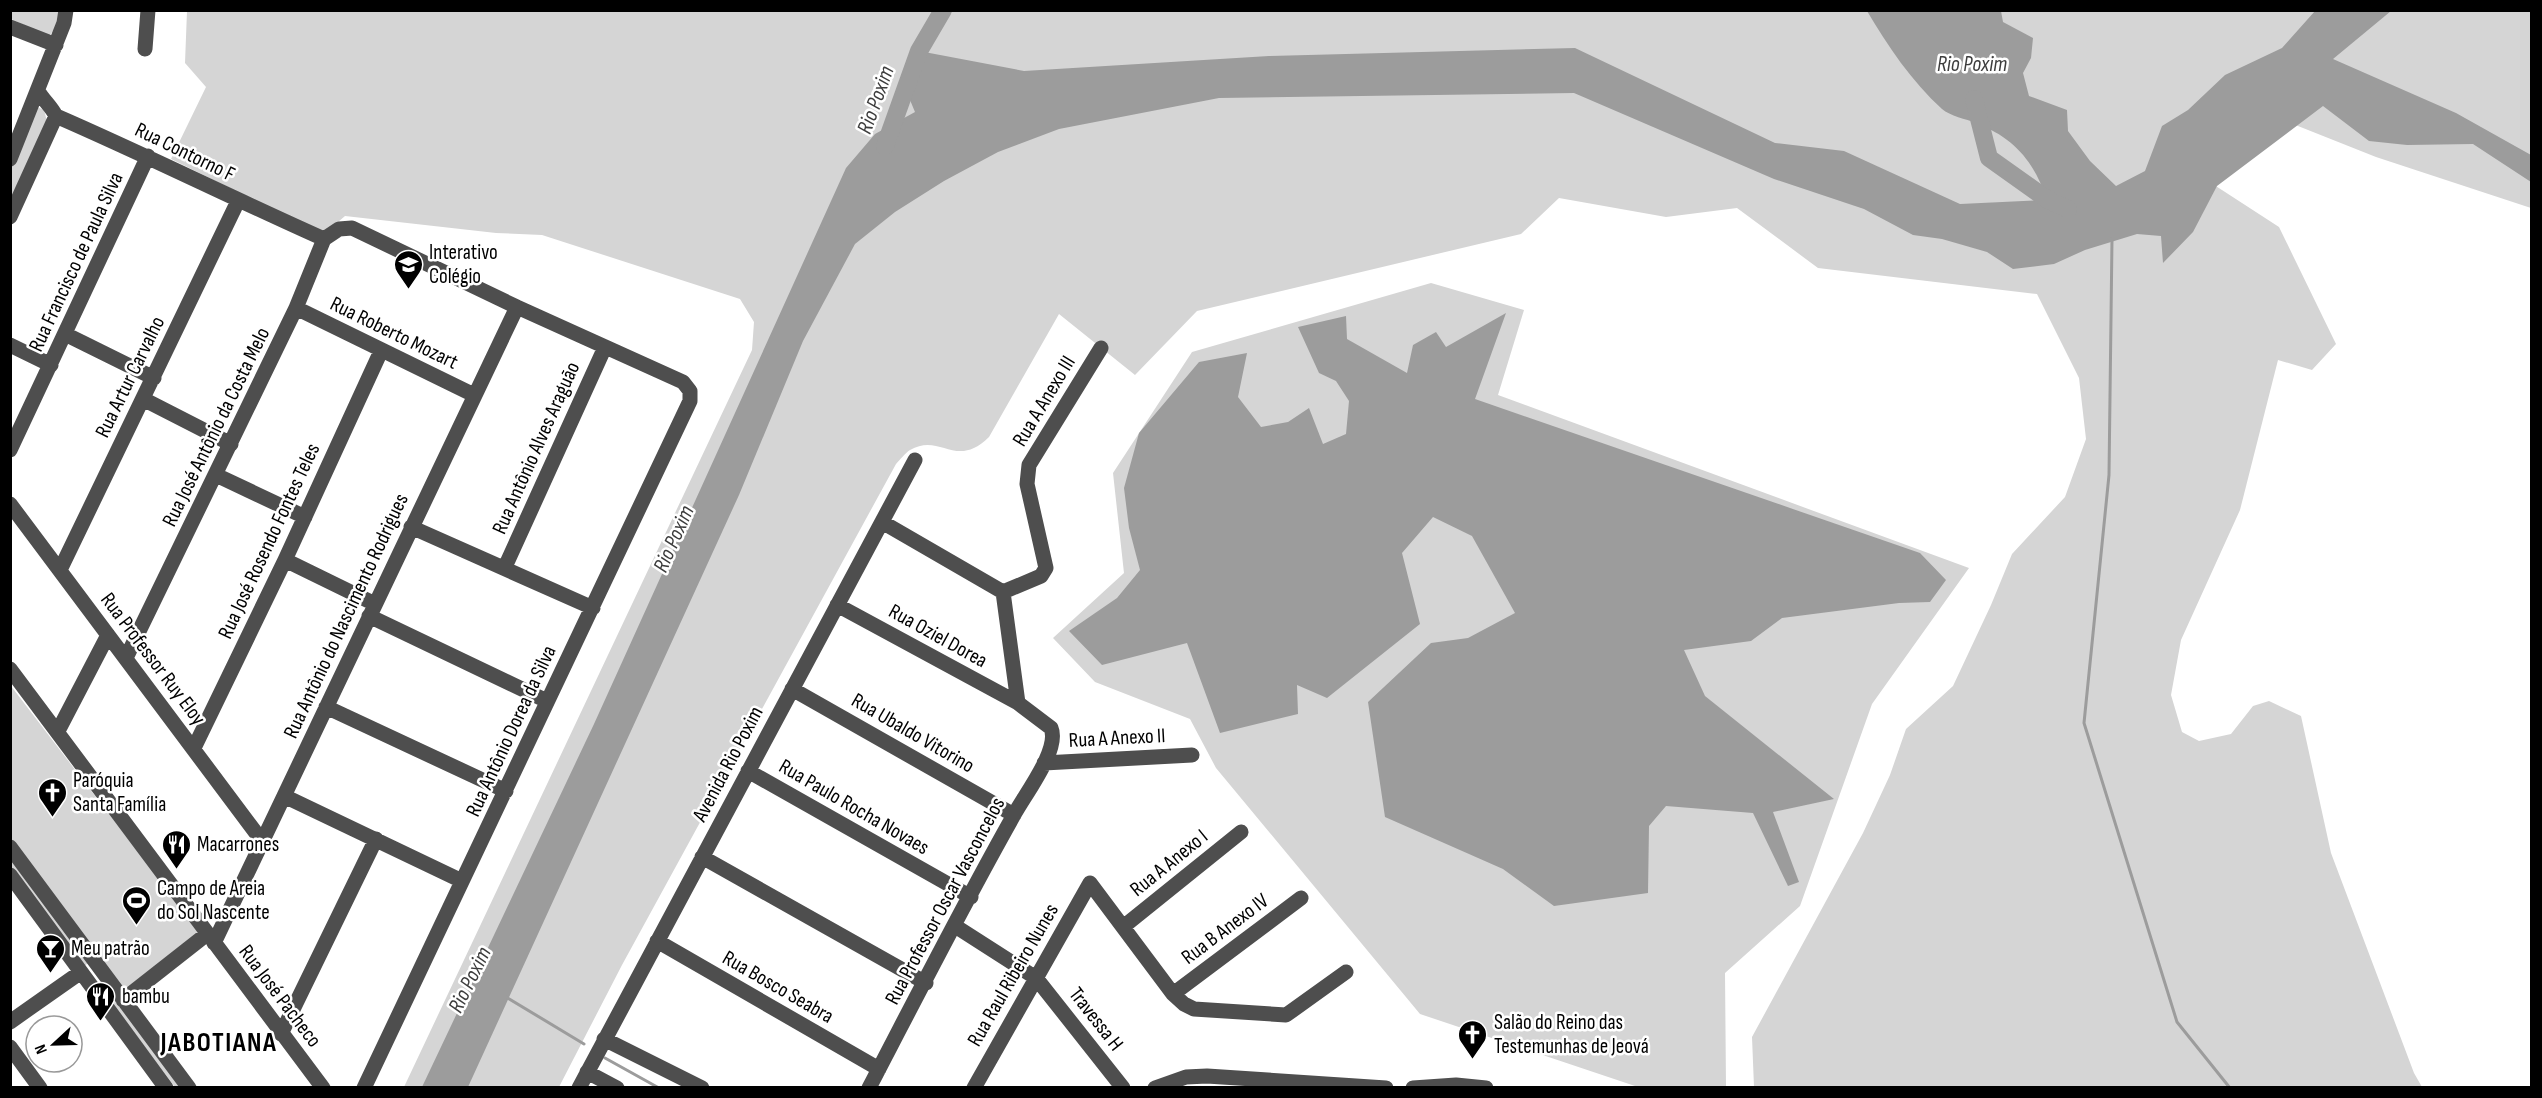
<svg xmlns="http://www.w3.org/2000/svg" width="2542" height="1098" font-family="'Sofia Sans Condensed',sans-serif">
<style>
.green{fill:#d5d5d5}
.water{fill:#9c9c9c}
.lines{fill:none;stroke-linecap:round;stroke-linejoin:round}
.stream{stroke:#9c9c9c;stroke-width:3}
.river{stroke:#9c9c9c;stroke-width:18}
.minor{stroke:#4e4e4e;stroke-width:15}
.labels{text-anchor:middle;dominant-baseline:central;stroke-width:5;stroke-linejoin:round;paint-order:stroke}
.street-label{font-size:21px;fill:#000;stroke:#fff}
.poi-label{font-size:21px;fill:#000;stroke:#fff;text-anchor:start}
.water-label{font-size:22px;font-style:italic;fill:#3d3d3d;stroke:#fff}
.district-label{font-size:27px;font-weight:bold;letter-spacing:1.5px;fill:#000;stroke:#fff}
</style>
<rect width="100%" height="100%" fill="#fff"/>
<path class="green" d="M10,11H59L58,25L49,36L11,19Z
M187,11H2531V208L2376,157L2278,118L2205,179L2279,227L2336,344L2312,370L2278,360L2240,510L2181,640L2171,695L2182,732L2199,741L2231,734L2253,706L2269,701L2301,716L2331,853L2414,1073L2422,1087H1754L1752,1037L1863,833L1890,775L1906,729L1953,686L1991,605L2012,554L2065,497L2086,439L2079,378L2037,294L1818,268L1737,208L1666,217L1559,198L1521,234L1197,311L1135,375L1059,314L989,437C956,470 940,432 910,450C905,453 900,460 896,464L622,965L559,1087H404L752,350L754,322L740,299L542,235L496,233L345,216L324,234L171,159L206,87L185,63Z
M35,106L44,110L48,125L11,214V169Z
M1431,283L1524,310L1498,395L1969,568L1872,704L1800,906L1725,973L1726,1087H1638L1420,1014L1216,768L1190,719L1095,682L1053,638L1124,573L1113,473L1192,352Z
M11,686L200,933L126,994L11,839Z
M10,857L88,963L81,969L11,871Z
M111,991L184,1087H175L107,997Z"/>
<path class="water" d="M1867,11H2001L2003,22L2033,38L2031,58L2023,73L2029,96L2067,110L2068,131L2090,161L2116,186L2145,171L2162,126L2188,110L2225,75L2282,48L2315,11H2391L2333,59L2456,113L2531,155V182L2473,144L2407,145L2369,141L2323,106L2217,186L2193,232L2163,263L2161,236L2137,234L2085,250L2054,264L2013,269L1987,252L1942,239L1913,235L1864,209L1774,179L1574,93L1219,98L1059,129L998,152L944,181L895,212L855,244L803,341L739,495L468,1087H422L594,724L846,168L875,134L915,112L905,88L919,51L1024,71L1269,56L1575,48L1775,143L1844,151L1960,204L2047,200C2034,161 2014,138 1976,123C1966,119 1950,116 1942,109C1912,82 1887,45 1867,11Z
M1506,313L1475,399L1920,553L1946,580L1930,602L1899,603L1782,618L1751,641L1684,650L1705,696L1834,799L1773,812L1799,882L1788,886L1753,813L1666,806L1649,826L1648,893L1554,906L1503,869L1385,817L1368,702L1431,643L1468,638L1515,613L1472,536L1433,517L1402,553L1420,624L1327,698L1297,685L1298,714L1220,733L1187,643L1102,665L1069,631L1117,598L1140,570L1129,528L1124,488L1139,433L1199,362L1247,353L1238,397L1261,427L1288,422L1309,408L1323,444L1346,434L1349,401L1336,381L1319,373L1298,327L1346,316L1347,339L1407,373L1413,345L1436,332L1446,347Z"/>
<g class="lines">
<path class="stream" d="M2112,239L2109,475L2084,723L2177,1022L2230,1088
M506,997L584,1044
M605,1058L659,1088"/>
<path class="river" d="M1974,99L1989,158L2048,200L2068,209
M885,146L919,51L943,10"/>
<path class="minor" d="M10,27L56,45
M145,49L148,10
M38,91C44,101 51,106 56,116C146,155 234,199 324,239
M10,159L64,23L66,10
M10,217L56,116
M296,308L474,395
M65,334L154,378
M10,345L51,365
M143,399L231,444
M10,450L148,156
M216,475L305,517
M10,504L262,841
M882,522L1003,592
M411,527L593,608
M285,560L375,604
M505,567L605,347
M60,570L238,201
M1003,592L1041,576L1046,568L1027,484L1029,465L1101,348
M1003,592L1018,703
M837,605L1018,703L1051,728C1060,749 1026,793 1015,813C964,903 917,996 869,1088
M369,616L547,701
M126,658L296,308L324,239L339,229L352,228L517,307L683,382L690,391V401L364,1088
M10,669L323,1088
M792,689L1014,815
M326,707L506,791
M58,731L108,635
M194,748L285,560L381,351
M1044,763L1192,755
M748,771L971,897
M284,796L462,881
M10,847L189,1088
M702,857L926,983
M10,875L166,1088
M955,926L1036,978L1123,1088
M1123,927L1241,832
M657,941L879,1069
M214,943L517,307
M1173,994L1301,898
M123,1000L207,934
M10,1022L81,972
M281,1034L376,839
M604,1039L702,1088
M10,1047L40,1088
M587,1072L617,1088
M579,1088L915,460
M974,1088L1090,883L1173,994L1184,1004L1194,1009L1286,1015L1346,972
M1155,1088L1186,1077L1207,1076L1386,1088
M1413,1088L1456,1085L1486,1088"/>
</g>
<defs>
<symbol id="school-pin" viewBox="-11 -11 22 30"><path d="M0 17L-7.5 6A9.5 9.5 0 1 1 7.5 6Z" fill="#000" stroke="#fff"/><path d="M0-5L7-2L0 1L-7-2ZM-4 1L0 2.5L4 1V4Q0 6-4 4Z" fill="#fff"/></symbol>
<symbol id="church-pin" viewBox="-11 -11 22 30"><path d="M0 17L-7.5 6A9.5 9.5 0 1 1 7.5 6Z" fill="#000" stroke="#fff"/><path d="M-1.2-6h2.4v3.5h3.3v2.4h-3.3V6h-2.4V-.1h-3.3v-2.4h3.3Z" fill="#fff"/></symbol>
<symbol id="restaurant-pin" viewBox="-11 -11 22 30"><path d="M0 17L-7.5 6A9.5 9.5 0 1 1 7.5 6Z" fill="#000" stroke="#fff"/><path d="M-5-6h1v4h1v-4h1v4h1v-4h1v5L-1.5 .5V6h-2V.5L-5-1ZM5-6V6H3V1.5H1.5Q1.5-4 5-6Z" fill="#fff"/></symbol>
<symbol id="stadium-pin" viewBox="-11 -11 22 30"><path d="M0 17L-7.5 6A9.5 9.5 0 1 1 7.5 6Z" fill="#000" stroke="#fff"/><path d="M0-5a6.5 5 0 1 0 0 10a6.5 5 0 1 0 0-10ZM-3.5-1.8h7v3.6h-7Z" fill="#fff"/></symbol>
<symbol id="bar-pin" viewBox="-11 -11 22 30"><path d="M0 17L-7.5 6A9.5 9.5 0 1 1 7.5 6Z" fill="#000" stroke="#fff"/><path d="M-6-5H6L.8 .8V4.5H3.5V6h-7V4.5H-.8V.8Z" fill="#fff"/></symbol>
</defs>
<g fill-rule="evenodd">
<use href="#school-pin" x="392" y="248" width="33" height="45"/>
<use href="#church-pin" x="36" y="776" width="33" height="45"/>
<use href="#restaurant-pin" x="160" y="828" width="33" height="45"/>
<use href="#stadium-pin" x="120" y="884" width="33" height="45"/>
<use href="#bar-pin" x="34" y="932" width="33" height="45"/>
<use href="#restaurant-pin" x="84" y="980" width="33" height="45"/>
<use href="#church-pin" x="1456" y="1018" width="33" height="45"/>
</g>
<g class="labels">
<g class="street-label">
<text transform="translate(185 152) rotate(26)">Rua Contorno F</text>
<text transform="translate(76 262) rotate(-65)">Rua Francisco de Paula Silva</text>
<text transform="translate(394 333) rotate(26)">Rua Roberto Mozart</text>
<text transform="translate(130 377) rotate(-64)">Rua Artur Carvalho</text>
<text transform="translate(1044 401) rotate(-59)">Rua A Anexo III</text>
<text transform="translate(216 427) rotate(-64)">Rua José Antônio da Costa Melo</text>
<text transform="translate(536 448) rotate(-66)">Rua Antônio Alves Araguão</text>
<text transform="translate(269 541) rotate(-65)">Rua José Rosendo Fontes Teles</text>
<text transform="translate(346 616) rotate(-65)">Rua Antônio do Nascimento Rodrigues</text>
<text transform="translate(938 636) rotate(29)">Rua Oziel Dorea</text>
<text transform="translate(153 659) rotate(53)">Rua Professor Ruy Eloy</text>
<text transform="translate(511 731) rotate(-65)">Rua Antônio Dorea da Silva</text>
<text transform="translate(913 733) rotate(30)">Rua Ubaldo Vitorino</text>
<text transform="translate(1117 738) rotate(-3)">Rua A Anexo II</text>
<text transform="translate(728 764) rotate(-62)">Avenida Rio Poxim</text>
<text transform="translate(854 807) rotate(30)">Rua Paulo Rocha Novaes</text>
<text transform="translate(1169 863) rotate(-39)">Rua A Anexo I</text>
<text transform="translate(945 901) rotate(-62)">Rua Professor Oscar Vasconcelos</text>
<text transform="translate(1225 929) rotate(-37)">Rua B Anexo IV</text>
<text transform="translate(1013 975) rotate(-60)">Rua Raul Ribeiro Nunes</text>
<text transform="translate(778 987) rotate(30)">Rua Bosco Seabra</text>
<text transform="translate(280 996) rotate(53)">Rua José Pacheco</text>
<text transform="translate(1096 1019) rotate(52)">Travessa H</text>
</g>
<g class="poi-label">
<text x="429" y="252">Interativo<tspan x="429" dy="24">Colégio</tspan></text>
<text x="73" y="780">Paróquia<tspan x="73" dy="24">Santa Família</tspan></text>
<text x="197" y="844">Macarrones</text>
<text x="157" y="888">Campo de Areia<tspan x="157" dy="24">do Sol Nascente</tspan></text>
<text x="71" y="948">Meu patrão</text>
<text x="122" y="996">bambu</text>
<text x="1494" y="1022">Salão do Reino das<tspan x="1494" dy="24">Testemunhas de Jeová</tspan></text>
</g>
<g class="water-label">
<text x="1972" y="64">Rio Poxim</text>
<text transform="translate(876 100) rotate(-70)">Rio Poxim</text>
<text transform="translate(674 539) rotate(-66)">Rio Poxim</text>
<text transform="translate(470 980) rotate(-64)">Rio Poxim</text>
</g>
<g class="district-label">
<text x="219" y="1043">JABOTIANA</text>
</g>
</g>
<rect width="2542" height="1098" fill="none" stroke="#000000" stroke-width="24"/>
<g transform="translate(54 1044) rotate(248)"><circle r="28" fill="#ffffff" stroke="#999999" stroke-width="1.5"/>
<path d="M0-4.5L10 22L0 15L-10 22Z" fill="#000000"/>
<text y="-9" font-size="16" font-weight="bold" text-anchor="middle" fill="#000000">N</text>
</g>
</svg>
